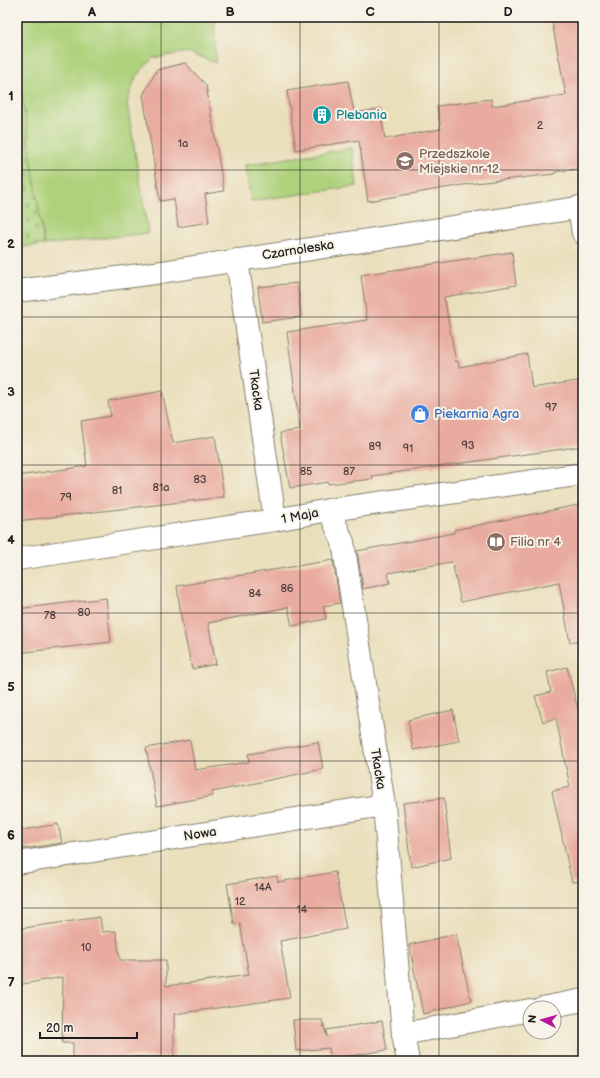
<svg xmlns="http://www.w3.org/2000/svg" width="600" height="1078" font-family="'Balsamiq Sans',sans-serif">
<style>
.grass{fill:#aed27c;stroke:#65774c}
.cemetery{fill:url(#cemetery-stones);stroke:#65774c}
.building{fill:#e9ab9f}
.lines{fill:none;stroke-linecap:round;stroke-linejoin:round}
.minor-casing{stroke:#837e6c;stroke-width:24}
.tertiary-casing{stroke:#837e6c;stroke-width:24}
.minor{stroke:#fff;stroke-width:22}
.tertiary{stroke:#fff;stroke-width:22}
.grid{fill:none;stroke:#1c1c1c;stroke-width:1;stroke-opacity:0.55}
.labels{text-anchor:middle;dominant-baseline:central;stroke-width:4;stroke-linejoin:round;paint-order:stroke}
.number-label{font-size:11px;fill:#4f403d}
.culture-label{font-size:13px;fill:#0d838f;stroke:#f7f3e8;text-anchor:start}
.education-label{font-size:13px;fill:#785e54;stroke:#f7f3e8;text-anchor:start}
.street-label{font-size:13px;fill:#1c1c1c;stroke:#f7f3e8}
.shop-label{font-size:13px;fill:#366cbe;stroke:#f7f3e8;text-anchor:start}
.neatline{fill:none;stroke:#1c1c1c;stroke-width:1.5}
.grid-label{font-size:13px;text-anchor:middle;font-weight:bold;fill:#1c1c1c}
</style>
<defs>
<pattern id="cemetery-stones" width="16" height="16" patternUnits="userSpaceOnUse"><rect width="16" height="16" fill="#aed27c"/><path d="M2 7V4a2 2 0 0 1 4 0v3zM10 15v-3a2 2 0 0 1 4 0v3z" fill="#95b46b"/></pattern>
</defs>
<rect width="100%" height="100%" fill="#f7f3e8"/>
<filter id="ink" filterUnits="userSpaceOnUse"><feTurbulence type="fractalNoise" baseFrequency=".025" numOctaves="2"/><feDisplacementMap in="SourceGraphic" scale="8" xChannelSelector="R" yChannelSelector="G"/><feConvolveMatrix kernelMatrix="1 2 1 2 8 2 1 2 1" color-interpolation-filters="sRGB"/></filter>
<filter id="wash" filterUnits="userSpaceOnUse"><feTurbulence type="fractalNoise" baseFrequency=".012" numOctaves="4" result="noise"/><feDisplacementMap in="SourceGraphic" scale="16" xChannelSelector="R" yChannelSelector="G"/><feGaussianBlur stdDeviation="0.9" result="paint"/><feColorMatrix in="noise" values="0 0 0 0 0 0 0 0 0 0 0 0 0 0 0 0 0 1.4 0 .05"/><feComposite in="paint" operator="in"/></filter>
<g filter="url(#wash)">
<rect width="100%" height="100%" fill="#eadfbb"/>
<path class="grass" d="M17,17H214L216,63L188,52L153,58L136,76L127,103L148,233L44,245L17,62Z
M352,148L357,186L251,201L245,165Z"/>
<path class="cemetery" d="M17,61L44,245L17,247Z"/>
<g id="blocks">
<path class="building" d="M551,17H580L583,34V168L555,172V174L475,183L368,201L359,140L296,150L287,91L348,81L354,113L380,109L385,139L441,129L437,106L491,99L492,106L566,95Z
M185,63L206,85L224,191L205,194L209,222L178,227L174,199L160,201L143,95L157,70Z
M512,252L516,285L444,297L456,362L458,361L459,367L527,354L532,388L583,380V446L372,476L373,479L328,484V482L290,488L280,433L300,430L287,332L367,320L361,275Z
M297,283L301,317L262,322L258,287Z
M162,391L173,443L215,436L224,497L17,521V476L87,466L81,421L111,416L108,401Z
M583,504V641L570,643L559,582L461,602L452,562L388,573L390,583L363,589L357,551L454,533V530Z
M333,560L340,603L323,606L326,619L292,626L288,607L208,623L216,664L192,669L182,623L177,586Z
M106,598L111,642L17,653V609Z
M567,667L583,729V881L572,882L552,791L570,787L556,718L543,722L535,696L551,692L547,672Z
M453,710L459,741L413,750L408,720Z
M190,740L195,770L249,762L248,754L318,742L323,769L212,792L213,796L157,806L146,748Z
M444,798L451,858L411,867L403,803Z
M58,824L62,843L17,850V831Z
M335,872L346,929L280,941L290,998L174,1014V1057H122V1061H73V1043H62L63,977L17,985V929L100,917L102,932L116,931L120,960H166V986L249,975L240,923L234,924L227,884L277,876L278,882Z
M456,934L471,1001L423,1014L409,945Z
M293,1020H322L327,1037L326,1030L382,1021L387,1050L331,1059L329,1048L296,1051Z"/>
</g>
</g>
<g filter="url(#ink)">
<use href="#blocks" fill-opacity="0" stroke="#837e6c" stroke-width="1"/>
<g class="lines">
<defs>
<path id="minor" d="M579,207L583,233
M237,260L275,520
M17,291L155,273L583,207
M329,510L343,542L384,805L403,1034L408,1061
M17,863L384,805
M542,1008L583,1000
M403,1034L530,1010"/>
<path id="tertiary" d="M17,559L275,520L329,510L583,474"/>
</defs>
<use href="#minor" class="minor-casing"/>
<use href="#tertiary" class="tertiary-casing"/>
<use href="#minor" class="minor"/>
<use href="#tertiary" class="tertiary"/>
</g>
</g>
<path class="grid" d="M161,17V1061M300,17V1061M439,17V1061M17,170H583M17,317H583M17,465H583M17,613H583M17,761H583M17,908H583"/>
<defs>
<symbol id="building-disc" viewBox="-11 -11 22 22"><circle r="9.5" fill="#0f9aa8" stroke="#f7f3e8"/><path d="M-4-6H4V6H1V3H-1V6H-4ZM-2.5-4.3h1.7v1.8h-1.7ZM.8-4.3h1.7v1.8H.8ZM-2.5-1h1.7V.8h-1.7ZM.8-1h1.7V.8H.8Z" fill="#fff"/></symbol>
<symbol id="school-disc" viewBox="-11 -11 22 22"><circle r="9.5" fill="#8d6e63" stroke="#f7f3e8"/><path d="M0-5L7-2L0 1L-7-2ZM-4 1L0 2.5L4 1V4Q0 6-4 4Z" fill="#fff"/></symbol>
<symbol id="shop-disc" viewBox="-11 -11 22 22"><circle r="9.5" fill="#3f7fe0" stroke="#f7f3e8"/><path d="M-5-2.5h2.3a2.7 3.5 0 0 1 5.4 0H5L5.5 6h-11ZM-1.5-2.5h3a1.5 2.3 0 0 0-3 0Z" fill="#fff"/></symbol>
<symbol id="library-disc" viewBox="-11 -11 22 22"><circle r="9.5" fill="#8d6e63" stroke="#f7f3e8"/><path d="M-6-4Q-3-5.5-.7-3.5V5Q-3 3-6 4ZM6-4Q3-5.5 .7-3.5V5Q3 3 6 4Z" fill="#fff"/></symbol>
</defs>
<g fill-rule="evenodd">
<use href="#building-disc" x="311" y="104" width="22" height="22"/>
<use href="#school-disc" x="394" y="150" width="22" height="22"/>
<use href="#shop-disc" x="409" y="403" width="22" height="22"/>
<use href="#library-disc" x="485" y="531" width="22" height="22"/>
</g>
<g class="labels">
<g class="number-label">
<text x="540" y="125">2</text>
<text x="183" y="143">1a</text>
<text x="551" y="407">97</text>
<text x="468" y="445">93</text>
<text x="375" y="446">89</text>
<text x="408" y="448">91</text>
<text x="306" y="471">85</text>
<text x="349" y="471">87</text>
<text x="200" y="479">83</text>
<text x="161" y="487">81a</text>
<text x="117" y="490">81</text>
<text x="66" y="497">79</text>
<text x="287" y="588">86</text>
<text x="255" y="593">84</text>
<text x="84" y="612">80</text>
<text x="50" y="615">78</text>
<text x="263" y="887">14A</text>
<text x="240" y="901">12</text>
<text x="302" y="909">14</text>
<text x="86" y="947">10</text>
</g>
<g class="culture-label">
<text x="336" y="115">Plebania</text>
</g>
<g class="education-label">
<text x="419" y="154">Przedszkole<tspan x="419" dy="15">Miejskie nr 12</tspan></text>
<text x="510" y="542">Filia nr 4</text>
</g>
<g class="street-label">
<text transform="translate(298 250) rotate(-9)">Czarnoleska</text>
<text transform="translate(256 390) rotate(82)">Tkacka</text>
<text transform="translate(300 516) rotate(-11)">1 Maja</text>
<text transform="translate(378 769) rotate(81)">Tkacka</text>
<text transform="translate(200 834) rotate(-9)">Nowa</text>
</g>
<g class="shop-label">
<text x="434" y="414">Piekarnia Agra</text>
</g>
</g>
<rect width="600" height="1078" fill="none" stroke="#f7f3e8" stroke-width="44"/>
<g transform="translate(542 1020) rotate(276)"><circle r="19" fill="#f7f3e8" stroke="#9f9d96"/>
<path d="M0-3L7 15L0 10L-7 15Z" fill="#b5179e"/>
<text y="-6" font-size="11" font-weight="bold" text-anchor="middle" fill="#1c1c1c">N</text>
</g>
<path d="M40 1032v6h97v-6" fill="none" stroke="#1c1c1c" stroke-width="2"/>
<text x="46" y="1032" font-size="12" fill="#1c1c1c" stroke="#f7f3e8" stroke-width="3" paint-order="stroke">20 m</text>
<rect x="22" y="22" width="556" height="1034" class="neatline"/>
<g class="grid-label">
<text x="92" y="16">A</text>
<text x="230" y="16">B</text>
<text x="370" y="16">C</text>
<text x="508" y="16">D</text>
<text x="11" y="100">1</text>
<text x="11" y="248">2</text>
<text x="11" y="396">3</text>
<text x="11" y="544">4</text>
<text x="11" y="691">5</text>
<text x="11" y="839">6</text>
<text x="11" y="987">7</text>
</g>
</svg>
